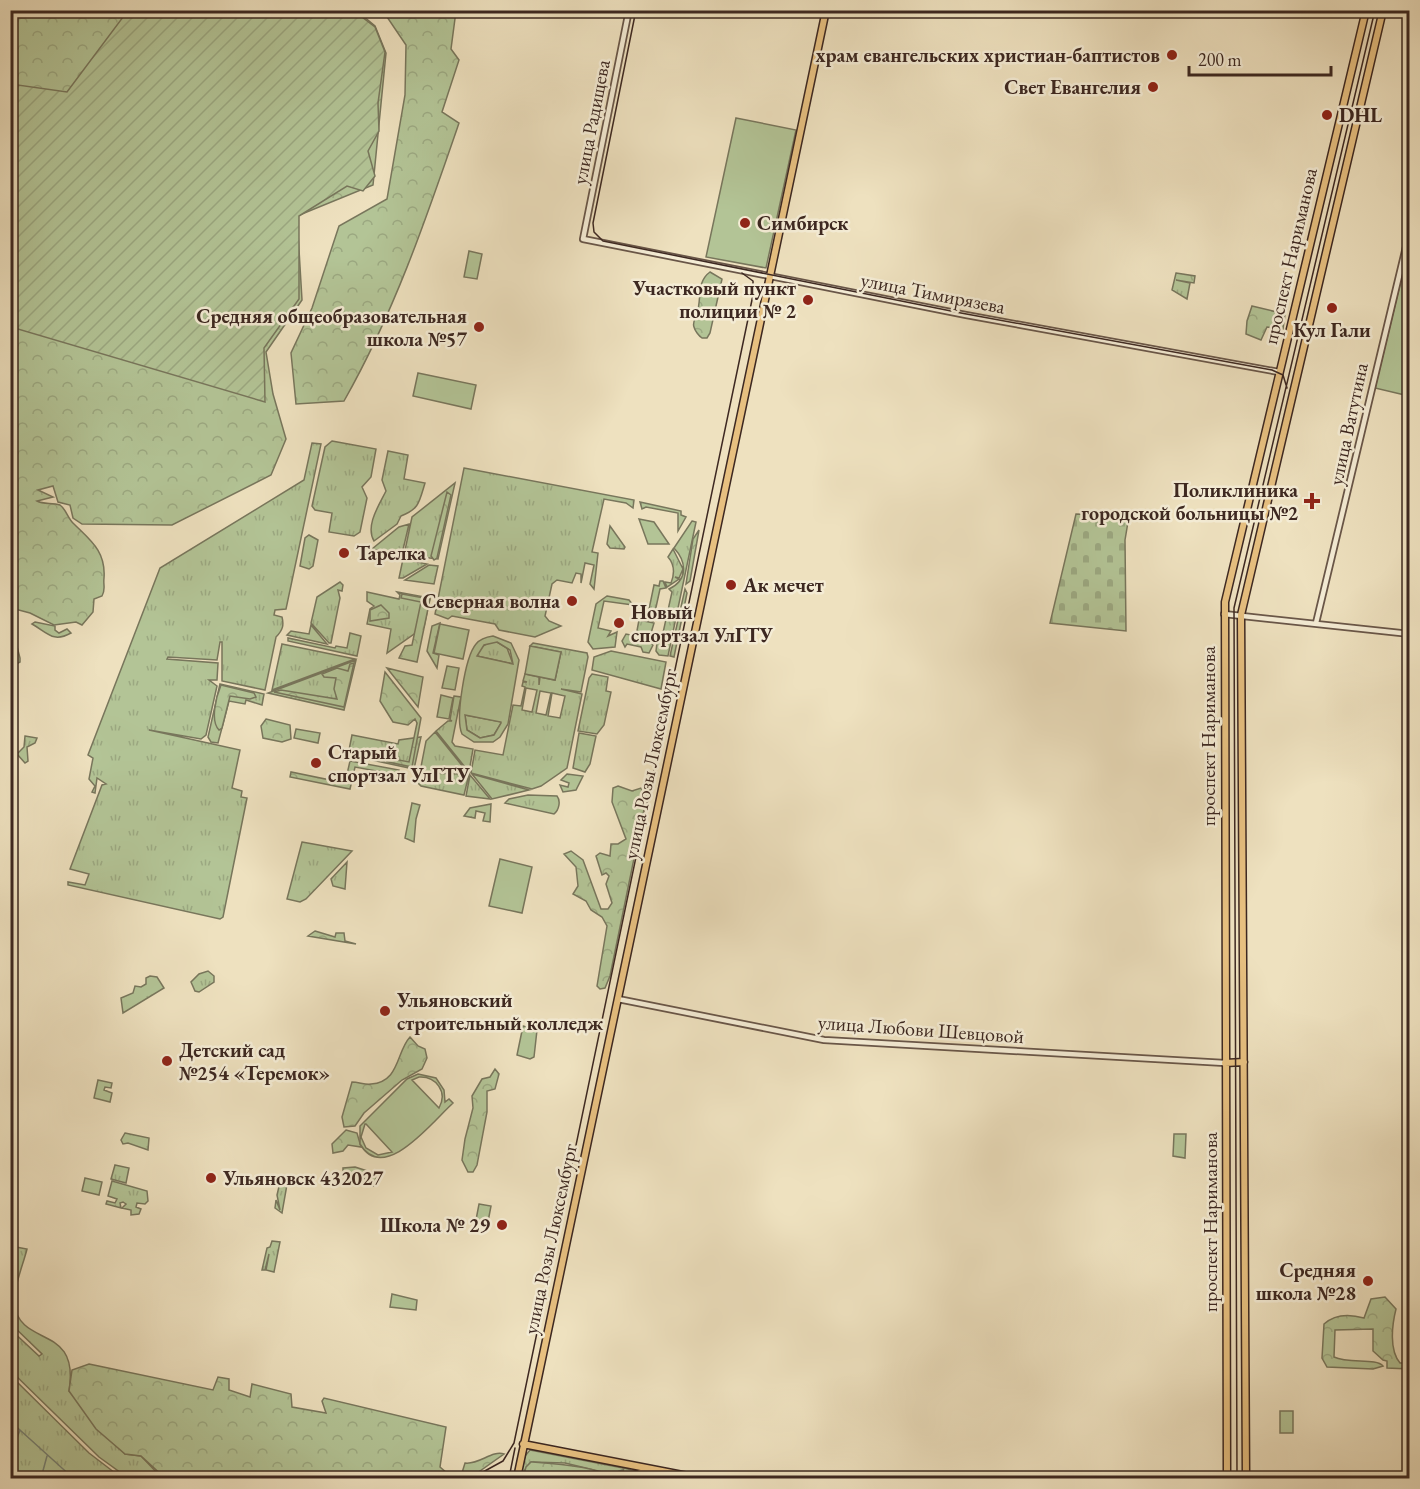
<svg xmlns="http://www.w3.org/2000/svg" width="1420" height="1489" font-family="'EB Garamond',serif">
<style>
.grass{fill:url(#grass-tufts);stroke:#78765c;stroke-width:1.5;fill-rule:evenodd}
.forest{fill:url(#forest-crowns);stroke:#78765c;stroke-width:1.5}
.cemetery{fill:url(#cemetery-stones);stroke:#78765c;stroke-width:1.5}
.park{fill:#b3c496;stroke:#78765c;stroke-width:1.5;fill-rule:evenodd}
.garden{fill:url(#garden-furrows);stroke:#78765c;stroke-width:1.5}
.lines{fill:none;stroke-linecap:round;stroke-linejoin:round}
.stream{stroke:#758276;stroke-width:1.5}
.minor-casing{stroke:#695648;stroke-width:8}
.major-casing{stroke:#3d2821;stroke-width:9}
.minor{stroke:#f4ecd5;stroke-width:4.5}
.major{stroke:#e7c080;stroke-width:6}
.tram{stroke:#3d2821;stroke-width:1.5}
.poi-dot{fill:#8f2418;stroke:#f4ecd5;stroke-width:2}
.labels{text-anchor:middle;dominant-baseline:central;stroke-width:5;stroke-linejoin:round;paint-order:stroke}
.poi-label{font-size:20px;font-weight:bold;fill:#3d2821;stroke:#f4ecd5;text-anchor:start}
.street-label{font-size:20px;fill:#3d2821;stroke:#f4ecd5}
</style>
<defs>
<pattern id="grass-tufts" width="24" height="20" patternUnits="userSpaceOnUse" patternTransform="scale(1.5)"><rect width="24" height="20" fill="#b3c496"/><path d="M3 7l-1-3M5 7V3M7 7l1-3M15 17l-1-3M17 17v-4M19 17l1-3" fill="none" stroke="#9ba881"/></pattern>
<pattern id="forest-crowns" width="20" height="18" patternUnits="userSpaceOnUse" patternTransform="scale(1.5)"><rect width="20" height="18" fill="#b3c496"/><path d="M2 6a3 3 0 1 1 6 0M12 15a3 3 0 1 1 6 0" fill="none" stroke="#9ba881"/></pattern>
<pattern id="cemetery-stones" width="16" height="16" patternUnits="userSpaceOnUse" patternTransform="scale(1.5)"><rect width="16" height="16" fill="#b3c496"/><path d="M2 7V4a2 2 0 0 1 4 0v3zM10 15v-3a2 2 0 0 1 4 0v3z" fill="#9ba881"/></pattern>
<pattern id="garden-furrows" width="10" height="10" patternUnits="userSpaceOnUse" patternTransform="scale(1.5)"><rect width="10" height="10" fill="#b3c496"/><path d="M-1 1l2-2M0 10L10 0M9 11l2-2" fill="none" stroke="#9ba881"/></pattern>
</defs>
<rect width="100%" height="100%" fill="#eee1bf"/>
<filter id="stains"><feTurbulence type="fractalNoise" baseFrequency=".00333" numOctaves="4"/><feColorMatrix values="0 0 0 0 .2 0 0 0 0 .09 0 0 0 0 .02 0 0 0 .5 -.17"/></filter>
<radialGradient id="worn" r=".72"><stop offset=".6" stop-color="#630" stop-opacity="0"/><stop offset="1" stop-color="#630" stop-opacity=".3"/></radialGradient>
<path class="grass" d="M1176,273L1195,276L1194,283L1176,280L1190,283L1187,299L1172,290Z
M332,441L376,449L371,477L362,487L367,498L360,532L354,536L329,532L332,513L315,510L312,506L325,447Z
M312,443L321,444L286,609L275,610L274,615L282,617C284,625 283,630 276,637L265,690L222,681V642H220L217,660L168,657L167,659L218,663L217,680H209L217,686L206,735L201,739L149,730L240,750L232,788L242,791L241,797L247,798L223,917L220,919L68,885V882L85,885L89,874L70,869L102,785L106,784L97,778L95,793L92,792L95,786L89,779L93,758L88,755L160,568L304,480Z
M388,451L408,455L404,479L425,483C419,503 419,509 401,516L397,524L374,541C365,526 379,505 386,491L382,480Z
M464,468L634,500L633,508L626,503L604,499L592,552L598,553L594,589L590,584L594,565L585,563L581,583V574L576,573L572,583L557,580L552,584L545,616L549,621L561,626L535,637L499,630L495,624L452,616L448,619L435,614Z
M455,483L438,559L404,555L412,517Z
M640,502L681,511V515L686,517L678,531V513L646,507L642,509Z
M639,519L654,522L669,544H648Z
M692,521L696,522L668,656L659,655L656,651L657,643L661,642L672,592L669,589C688,580 687,562 674,548Z
M409,524L402,554L372,549L399,527Z
M610,526L625,547L624,549L610,548L607,544Z
M309,535L318,540L313,566L309,569L300,566L305,538Z
M673,549L683,569L679,578L675,577L679,579L667,587L665,582L671,583C675,573 675,565 668,557Z
M403,559L427,564L403,578H399Z
M429,565L438,566L434,584L405,580Z
M660,581H663L666,588L660,589L653,621L639,618L647,619L654,585L659,586Z
M340,582L343,585L342,591L338,590L340,598L331,643H329L311,623L317,597Z
M367,592L399,599L400,595L397,592L430,598L424,627L387,653L391,629L367,624L370,609L374,606L367,601Z
M607,596L629,600L633,605L604,601L598,628L611,631L608,636L617,632L615,647L593,649L588,642L596,604Z
M639,620L654,623L649,640L653,645L649,653L643,652L641,647L627,644L625,647L622,641L626,634L636,636Z
M35,622L55,626V630L59,633L67,629L71,633C53,643 48,633 32,624Z
M440,623L433,653L439,655L437,668L427,651L432,626Z
M311,625L327,644L287,635L291,631L309,634Z
M350,633L361,636L357,656L288,641V638L335,648L336,646L347,648Z
M490,642H497L507,648L513,664L477,656L481,647Z
M533,643L587,653L588,657L581,692L561,689L582,694L567,768L541,786L532,789L471,773L475,750L503,755L513,705L521,706L525,687L522,686L523,682H527L523,681L525,674L539,677V685L540,677L555,680L561,652L530,646ZM526,688L537,690L532,712L522,710ZM540,691L551,693L546,715L536,713ZM552,693L565,696L560,718L548,716Z
M282,644L355,659L272,690Z
M611,651L666,662L661,689L592,670L594,657Z
M356,660L344,710L268,693Z
M592,674L608,677L606,691L611,692L604,725L597,734L578,731L589,678Z
M220,684L264,694L262,705L246,700L245,704L229,701L218,743L211,742L208,737Z
M454,696L461,697L452,742L455,746L473,749L469,772L436,731L448,721H452L450,720Z
M465,715L502,722L494,735L480,738L467,730Z
M435,732L468,773L420,772L426,741Z
M579,733L596,736L590,764L585,772L573,768Z
M352,735L398,744L399,740L421,737L414,769L348,755Z
M25,736L37,738L35,743L27,747L28,761L25,763L17,754L24,747Z
M418,773L469,774L464,795L421,786L417,782Z
M472,774L529,790L492,799Z
M567,774L583,776L576,790L563,792L560,785L568,787L569,783L561,780Z
M470,775L490,799L466,796Z
M528,795L557,796C561,801 559,810 554,814L505,803L509,799Z
M412,803L420,805L416,819L414,842L405,838Z
M491,804L490,822L483,821L485,813L476,811L475,818L464,816L470,808Z
M302,842L352,851L306,899L300,902L287,899Z
M347,862L345,889L333,886L331,879Z
M208,971L214,976V982L199,992L195,991L191,982L199,974Z
M150,976L157,977L164,988L123,1013L121,998L133,993L135,986L141,987L146,984V978Z
M125,1133L149,1138L148,1150L128,1143L123,1144L121,1140Z
M115,1165L129,1168L126,1183L111,1179Z
M281,1178L288,1179L282,1213L275,1208L276,1200L280,1210L277,1195Z
M112,1181L147,1191L148,1201L145,1204L137,1203L136,1207L141,1209L139,1214L131,1215V1210L122,1208L126,1204L123,1202L120,1203L121,1208L106,1204L107,1201L115,1203L117,1199L108,1196Z
M11,1241L16,1247L27,1249C24,1262 12,1292 14,1304C21,1349 80,1323 69,1391L125,1454L141,1456L162,1478L11,1477V1376L89,1453L119,1476L121,1473L99,1457L11,1371L10,1329L39,1356L42,1354L11,1324Z
M272,1241L280,1242L274,1272L266,1270L269,1254L265,1270H262L267,1248L270,1247Z
M530,1450L623,1468V1471L624,1468L635,1471L613,1478H603L605,1476L602,1472L565,1463L531,1462L524,1471L523,1478H520L525,1456Z"/>
<path class="forest" d="M10,11H357L375,26L386,53L373,185L297,216L302,300L266,352L273,394L286,439L271,475L172,525L82,524L73,518L70,505L58,502L53,486L38,490L53,497L37,501C44,505 52,502 60,505C66,509 68,519 74,524C90,540 106,551 104,578C103,585 106,589 102,596L94,599L93,612L82,625L76,622L54,625L30,613L11,608Z
M383,11H456L451,49L459,60L442,112L459,123C426,219 394,313 344,401L296,404L291,353L312,308L339,226L387,199L405,95L406,45Z
M710,272L722,279L710,333L707,338H702C699,336 695,331 694,327C692,322 696,318 697,313C702,299 696,282 710,272Z
M1252,306L1285,314L1283,329L1267,327L1261,340L1246,334L1247,321Z
M447,492L451,495L437,558L434,560L431,556Z
M699,530L690,581L686,584L693,539Z
M685,589L687,593L674,657L670,656Z
M402,594L430,599L417,662L399,658L405,646L412,645L421,602L401,598Z
M381,605L389,613V618L370,621V610Z
M10,619L20,658V662L11,667Z
M354,663L344,707L274,692L281,690L337,699L334,689L336,678L324,677L322,674L337,668L348,671L350,664Z
M387,668L423,677L418,707Z
M385,672L421,718L412,767L350,754L351,751L409,762L417,723L415,719L408,725L393,722L380,701Z
M221,685L254,693L256,697L250,699L230,696L222,728L219,730C210,721 216,697 221,685Z
M266,719L290,725L291,739L282,742L263,738L261,726Z
M350,761L399,770L398,775L355,767L350,789L290,777L291,772L345,783Z
M618,786L632,791L641,788L647,795L610,976L605,988L600,989L597,986L607,926L602,917L591,910L586,901L573,894L578,886L576,867L564,854L571,851L583,860L601,909H608L612,903L606,884L609,876L606,873L602,875L596,856L600,853L610,856L611,844H618L626,839L612,802L613,788Z
M315,931L335,937L336,933H344L345,941L356,944L308,936Z
M410,1037L418,1046L425,1049L427,1058L422,1069L402,1080L364,1113L355,1126L344,1127L342,1117L352,1082C359,1082 365,1085 371,1084C400,1082 396,1052 410,1037Z
M495,1069L499,1074L495,1089L487,1091V1112L477,1165L473,1172H468L462,1160L465,1139L473,1108L472,1096L482,1079L490,1077Z
M346,1130L357,1133L361,1147L348,1145L343,1151L333,1153L332,1144Z
M1385,1297L1396,1309C1392,1325 1389,1350 1400,1363H1409V1369L1387,1368V1361L1383,1360L1373,1351V1329L1335,1330L1334,1357C1349,1364 1376,1358 1383,1366L1373,1369L1327,1367L1322,1358L1324,1324C1335,1314 1350,1314 1364,1318L1371,1299Z
M89,1364L213,1390L218,1377L229,1379V1390L250,1397L252,1384L291,1394L292,1407L326,1413L322,1401L324,1398L446,1427L440,1467L447,1473L461,1476L465,1463C479,1465 492,1450 504,1454L470,1478H165L141,1456L125,1454L96,1429L69,1391L72,1370Z
M531,1462C546,1463 597,1466 605,1476L601,1478H523L526,1467Z"/>
<path class="cemetery" d="M1076,514L1129,516L1125,540L1126,631L1050,623Z"/>
<path class="park" d="M736,118L796,130L766,268L706,257Z
M469,251L482,254L477,279L464,277Z
M1408,251H1410L1409,396L1375,388Z
M418,373L476,385L471,409L413,396Z
M440,624L469,630L463,659L434,653Z
M493,636L511,643L519,660L508,724L500,737L493,742H474L462,734C455,719 465,657 476,644C480,639 486,637 493,636ZM497,642L510,650L513,664L477,656L484,645ZM465,715L501,722V723L494,735L480,738L467,730Z
M530,646L561,652L555,680L525,674Z
M447,666L459,668L455,690L442,688Z
M441,695L453,698L449,719L437,717Z
M296,729L320,733L318,743L294,738Z
M500,859L532,867L522,913L489,906Z
M523,1026L537,1030L534,1057L530,1059L517,1055Z
M418,1074L436,1078L444,1090L445,1102L449,1099L453,1103C433,1121 384,1185 360,1144V1126L407,1079ZM419,1077C436,1076 448,1092 439,1108L412,1080ZM365,1124H366L392,1152L378,1155L366,1148L361,1137Z
M98,1080L112,1083L111,1088L105,1087L104,1090L112,1093L110,1102L94,1098Z
M1174,1134H1186L1185,1158L1173,1156Z
M355,1167L377,1174L374,1186L369,1185L363,1177L343,1173V1168Z
M85,1178L102,1182L99,1195L82,1191Z
M479,1204L491,1206L487,1227L475,1225Z
M392,1294L417,1300L416,1310L390,1307Z
M1280,1411H1293V1433H1280Z"/>
<path class="garden" d="M139,11H354L375,27L385,52L378,103L379,131L368,151L375,176L363,191L347,186L299,216V299L264,348L265,402L11,327V84L67,92L123,17Z"/>
<g class="lines">
<path class="stream" d="M10,1421L73,1478
M10,1457L20,1430
M41,1478L47,1456
M602,1478L622,1470"/>
<defs>
<path id="minor" d="M629,10L583,239L966,315L1279,372
M1224,614L1410,634
M1316,623L1410,230
M618,999L824,1040L1225,1063"/>
<path id="major" d="M1225,1063L1244,1062
M523,1444L698,1478
M517,1478L826,10
M627,1478L651,1469
M1227,1478L1225,602L1366,10
M1246,1478L1241,615L1383,10"/>
</defs>
<use href="#minor" class="minor-casing"/>
<use href="#major" class="major-casing"/>
<use href="#minor" class="minor"/>
<use href="#major" class="major"/>
<path class="tram" d="M636,10L593,223L594,232L603,241L961,313L1272,370L1283,375L1287,388
M472,1478L503,1461L514,1443L753,295V281L742,273
M509,1478L515,1448
M1237,1478L1234,608L1375,10"/>
</g>
<g class="poi-dot">
<circle cx="1172" cy="55" r="6"/>
<circle cx="1153" cy="87" r="6"/>
<circle cx="1327" cy="115" r="6"/>
<circle cx="745" cy="223" r="6"/>
<circle cx="808" cy="300" r="6"/>
<circle cx="1332" cy="308" r="6"/>
<circle cx="479" cy="327" r="6"/>
<path d="M1309 492h6v6h6v6h-6v6h-6v-6h-6v-6h6z"/>
<circle cx="344" cy="553" r="6"/>
<circle cx="731" cy="585" r="6"/>
<circle cx="572" cy="601" r="6"/>
<circle cx="619" cy="623" r="6"/>
<circle cx="316" cy="763" r="6"/>
<circle cx="385" cy="1011" r="6"/>
<circle cx="167" cy="1061" r="6"/>
<circle cx="211" cy="1178" r="6"/>
<circle cx="502" cy="1225" r="6"/>
<circle cx="1368" cy="1281" r="6"/>
</g>
<g class="labels">
<g class="poi-label">
<text x="1160" y="55" text-anchor="end">храм евангельских христиан-баптистов</text>
<text x="1141" y="87" text-anchor="end">Свет Евангелия</text>
<text x="1339" y="115">DHL</text>
<text x="757" y="223">Симбирск</text>
<text x="796" y="288" text-anchor="end">Участковый пункт<tspan x="796" dy="23">полиции № 2</tspan></text>
<text x="467" y="316" text-anchor="end">Средняя общеобразовательная<tspan x="467" dy="23">школа №57</tspan></text>
<text x="1332" y="330" text-anchor="middle">Кул Гали</text>
<text x="1298" y="490" text-anchor="end">Поликлиника<tspan x="1298" dy="23">городской больницы №2</tspan></text>
<text x="356" y="553">Тарелка</text>
<text x="743" y="585">Ак мечет</text>
<text x="560" y="601" text-anchor="end">Северная волна</text>
<text x="631" y="612">Новый<tspan x="631" dy="23">спортзал УлГТУ</tspan></text>
<text x="328" y="752">Старый<tspan x="328" dy="23">спортзал УлГТУ</tspan></text>
<text x="397" y="1000">Ульяновский<tspan x="397" dy="23">строительный колледж</tspan></text>
<text x="179" y="1050">Детский сад<tspan x="179" dy="23">№254 «Теремок»</tspan></text>
<text x="223" y="1178">Ульяновск 432027</text>
<text x="490" y="1225" text-anchor="end">Школа № 29</text>
<text x="1356" y="1270" text-anchor="end">Средняя<tspan x="1356" dy="23">школа №28</tspan></text>
</g>
<g class="street-label">
<text transform="translate(591 122) rotate(-79)">улица Радищева</text>
<text transform="translate(1290 256) rotate(-77)">проспект Нариманова</text>
<text transform="translate(933 293) rotate(11)">улица Тимирязева</text>
<text transform="translate(1348 424) rotate(-78)">улица Ватутина</text>
<text transform="translate(1208 736) rotate(-90)">проспект Нариманова</text>
<text transform="translate(650 764) rotate(-78)">улица Розы Люксембург</text>
<text transform="translate(921 1029) rotate(4)">улица Любови Шевцовой</text>
<text transform="translate(1210 1222) rotate(-90)">проспект Нариманова</text>
<text transform="translate(550 1239) rotate(-78)">улица Розы Люксембург</text>
</g>
</g>
<rect width="1420" height="1489" fill="none" stroke="#eee1bf" stroke-width="36"/>
<rect x="12" y="12" width="1396" height="1465" fill="none" stroke="#3d2821" stroke-width="3"/>
<rect x="18" y="18" width="1384" height="1453" fill="none" stroke="#3d2821" stroke-width="1.5"/>
<path d="M1189 66v9h142v-9" fill="none" stroke="#3d2821" stroke-width="3"/>
<text x="1198" y="66" font-size="18" fill="#3d2821" stroke="#f4ecd5" stroke-width="4.5" paint-order="stroke">200 m</text>
<rect width="100%" height="100%" filter="url(#stains)"/>
<rect width="100%" height="100%" fill="url(#worn)"/>
</svg>
